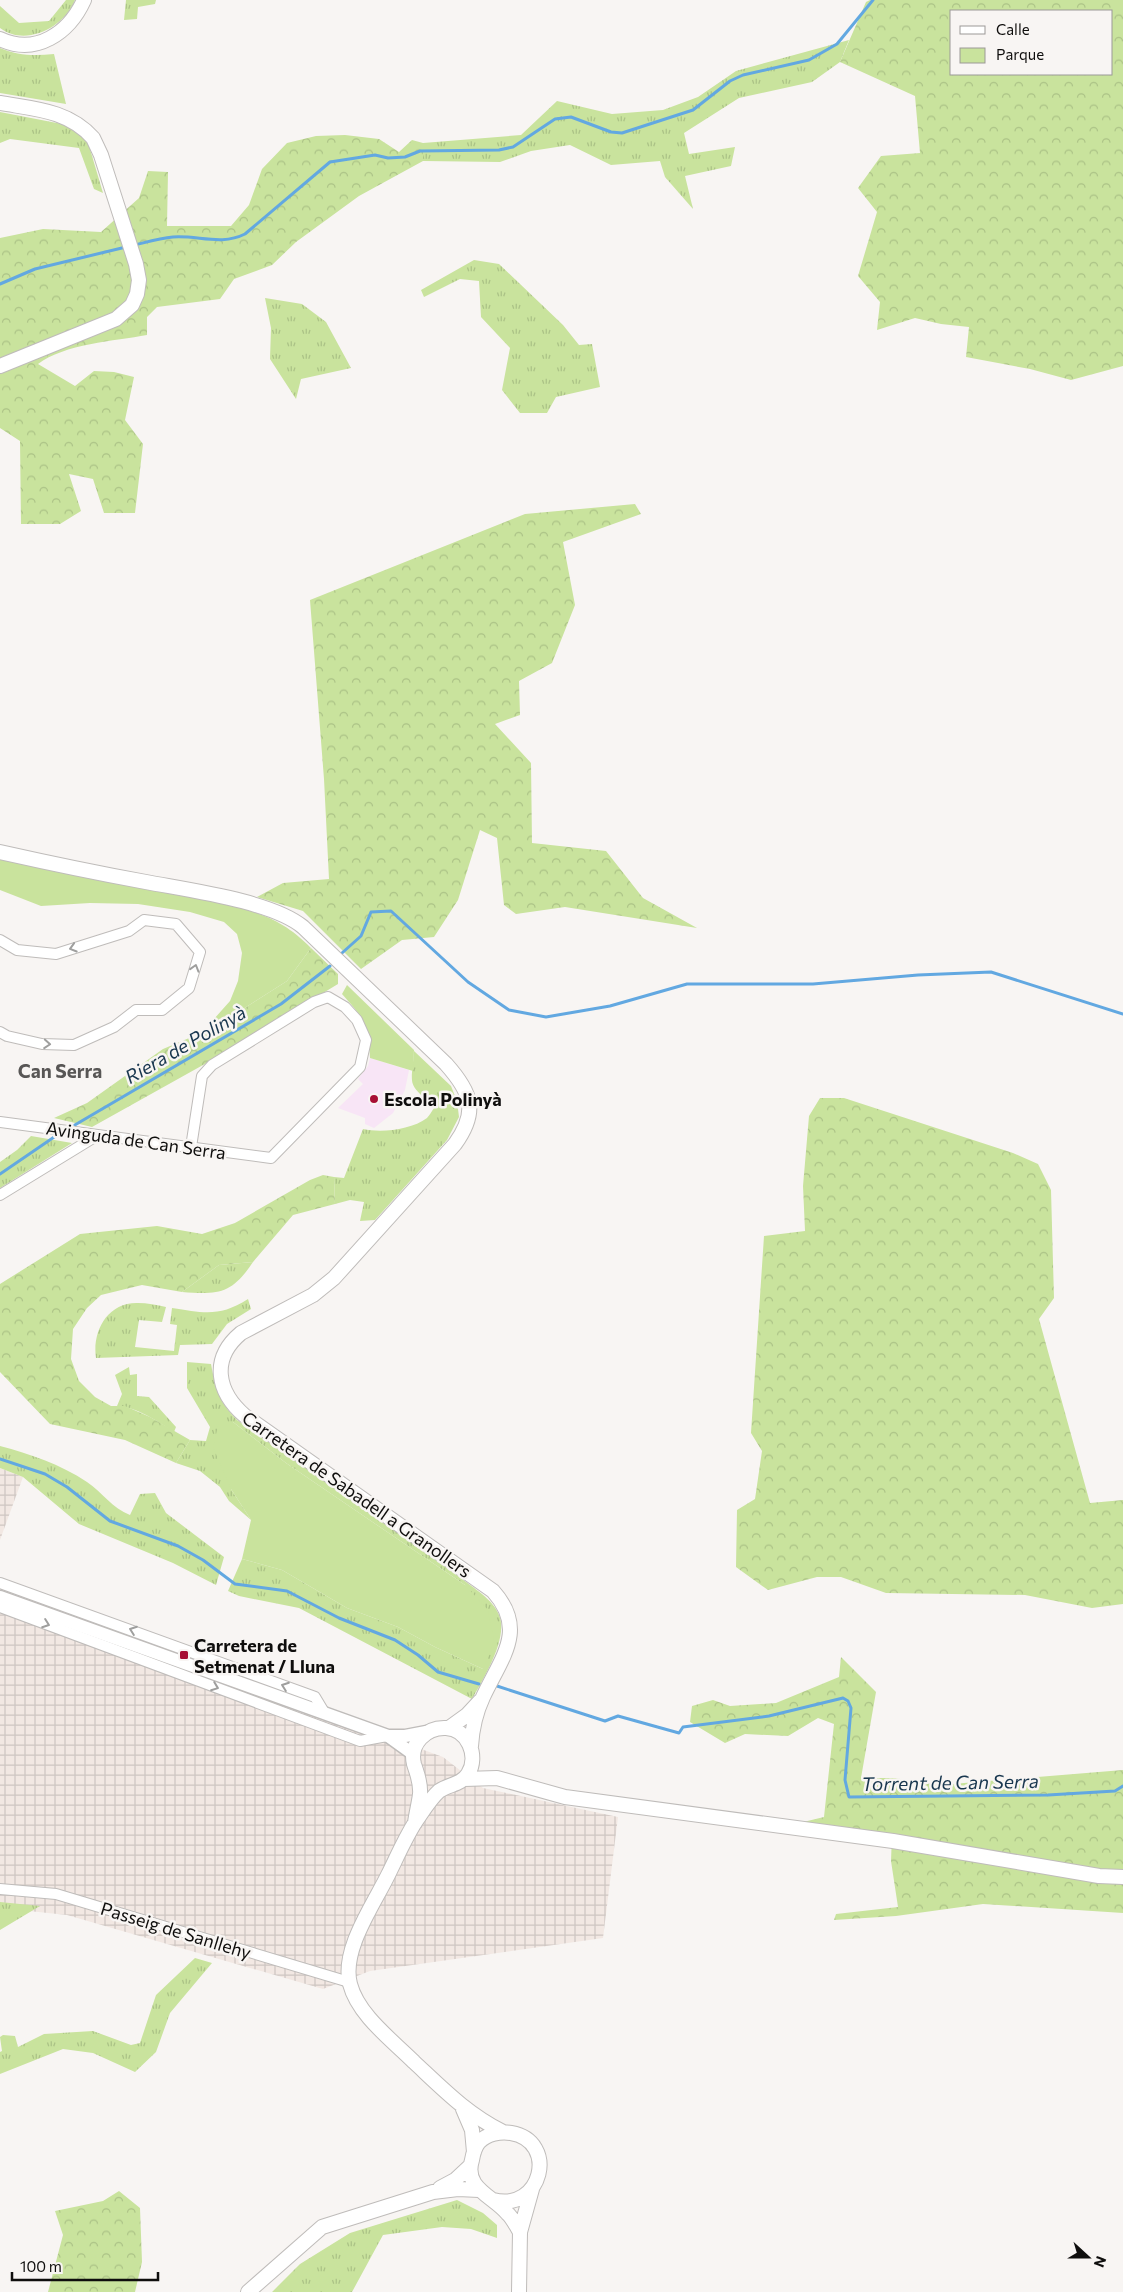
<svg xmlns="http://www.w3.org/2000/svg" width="1123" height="2292" font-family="Commissioner,sans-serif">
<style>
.industrial{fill:url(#industrial-grid)}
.education{fill:#f8e5f6}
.grass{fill:url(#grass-tufts)}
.forest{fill:url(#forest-crowns);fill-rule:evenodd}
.park{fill:#c9e39d}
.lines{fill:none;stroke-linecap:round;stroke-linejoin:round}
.stream{stroke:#62a8e1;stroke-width:3}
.minor-casing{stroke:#bfbcba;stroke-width:12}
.tertiary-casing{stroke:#bfbcba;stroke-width:15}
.secondary-casing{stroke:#bfbcba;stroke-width:16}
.minor{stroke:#fff;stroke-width:10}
.tertiary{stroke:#fff;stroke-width:12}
.secondary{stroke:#fff;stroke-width:14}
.oneway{stroke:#9f9f9e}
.poi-dot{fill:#a70e34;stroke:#f8f5f3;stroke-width:2}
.labels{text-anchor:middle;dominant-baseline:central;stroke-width:5;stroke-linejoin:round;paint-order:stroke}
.poi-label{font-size:18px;font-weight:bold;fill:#0f0e0d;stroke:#f8f5f3;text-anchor:start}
.street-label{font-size:18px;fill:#0f0e0d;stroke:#f8f5f3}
.water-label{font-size:19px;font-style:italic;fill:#18364e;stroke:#f8f5f3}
.neighbourhood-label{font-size:19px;font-weight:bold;fill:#585655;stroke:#f8f5f3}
</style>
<defs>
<pattern id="industrial-grid" width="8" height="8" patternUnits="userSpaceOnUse" patternTransform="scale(1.25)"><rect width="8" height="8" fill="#f2e8e3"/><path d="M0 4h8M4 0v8" fill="none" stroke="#cec6c2"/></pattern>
<pattern id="grass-tufts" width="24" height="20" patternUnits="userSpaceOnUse" patternTransform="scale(1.25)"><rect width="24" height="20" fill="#c9e39d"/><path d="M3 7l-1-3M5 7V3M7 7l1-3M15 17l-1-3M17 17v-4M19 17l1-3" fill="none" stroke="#abc286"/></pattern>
<pattern id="forest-crowns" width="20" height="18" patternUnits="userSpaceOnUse" patternTransform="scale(1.25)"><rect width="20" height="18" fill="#c9e39d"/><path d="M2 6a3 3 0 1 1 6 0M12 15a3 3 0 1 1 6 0" fill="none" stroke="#abc286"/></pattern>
</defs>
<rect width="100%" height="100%" fill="#f8f5f3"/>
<path class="industrial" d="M0,1468L23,1477L0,1540Z
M0,1595L443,1757L483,1788L618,1817L603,1938L370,1971L323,1989L67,1915L0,1908Z"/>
<path class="education" d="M370,1058L409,1070L405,1090L393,1113L374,1128L365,1124V1118L338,1108L363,1084L358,1079L368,1066Z"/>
<path class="grass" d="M66,0H75C64,28 25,47 0,28V6L19,23L49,21Z
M126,0H156L155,4L138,7L137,19L124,20Z
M849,40L840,62L812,82L739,98L684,133L689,154L735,147L731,166L685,176L693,209L665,177L660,161L611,165L570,145L531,151L500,162L423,161V143L521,135L557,101L612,114L663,110L698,97L736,71Z
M0,48C18,56 35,56 54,54L66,104L0,93Z
M0,112L62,124L87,139L103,193L94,189L79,148L10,139L0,143Z
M474,260L499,264L563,325L579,345L592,344L600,387L556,397L547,413H520L502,390L510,348L481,317L479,281L460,279L424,297L421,290Z
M265,298L302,304L326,322L351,368L301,379L296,399L270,359L271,328Z
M414,1051L451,1086L457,1101L459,1117L447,1140L375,1220L360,1221L364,1202L350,1200L335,1204L334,1177L344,1178L363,1129C381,1133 411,1130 427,1118C429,1116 432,1111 434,1108C407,1080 411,1090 414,1051Z
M31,1136L72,1143L0,1188V1162L17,1150Z
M253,1262C232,1294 218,1295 182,1292L219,1265Z
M248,1299L251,1309L227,1324L212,1344L180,1345L178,1355L96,1358C92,1332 107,1302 138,1303C147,1303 157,1305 166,1307L162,1322L139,1320L135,1347L174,1351L177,1325L170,1324L172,1308C204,1313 220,1317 248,1299Z
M187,1362L211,1364C216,1390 218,1400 237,1420C312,1472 390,1521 461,1578C473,1588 493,1599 499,1615C509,1638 483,1679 472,1699L299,1608L239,1596L228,1591L242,1559L282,1570L347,1608L398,1627L435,1647L483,1669L465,1585L286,1463L233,1422L231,1489L251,1520L229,1501L220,1487L200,1471L176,1463L190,1440L206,1441L210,1427L187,1388Z
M129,1367L130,1375L137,1374V1396L149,1397L176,1427L174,1432C157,1421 137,1407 117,1406L122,1394L115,1375Z
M0,1446C30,1454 60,1464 87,1482C103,1493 112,1508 130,1515L140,1494L155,1493L166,1513L224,1557L216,1585L173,1563L79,1524L23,1477L0,1468Z
M0,1902L40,1906L0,1930Z
M195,1958L212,1963L170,2013L156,2052L135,2072L93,2053L63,2049L0,2074V2052L2,2051L0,2037L3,2035L15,2036L18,2047L44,2034L93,2031L131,2045L140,2043L156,1995Z
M457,2200L483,2213L497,2225V2238L471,2229L442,2227L383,2235L352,2292H272L300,2264L350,2233Z"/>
<path class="forest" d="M870,0H1123V366L1071,380L1030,369L966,357L969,327L941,324L915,318L877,330L880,302L858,276L877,212L858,188L881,156L920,153L915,96L840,62L866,2ZM952,11H1112V74H952Z
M345,135L379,139L399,152L412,140L423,143V161L359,196L296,242L272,265L234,279L220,299L157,307L147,317V335C115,341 64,344 38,364L75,386L94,371L114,372L134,377L125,420L143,444L135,513H104L93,479L69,474L81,511L60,524H21L20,441L0,428V238L43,229L101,232L139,198L148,171L168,172L167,226H231L249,205L262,169L287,143L316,136Z
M635,504L641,514L563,542L575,605L552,663L519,681L520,715L495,724L531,763L532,843L606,851L643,898L697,928L565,907L516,914L504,905L497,838L480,830L458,900L434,937L402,940L361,969L303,911L257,897L283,883L329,879L324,779L310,600L525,514Z
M311,948L338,974V984L212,1060L92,1127L54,1118L87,1103L163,1049L213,1028L287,981Z
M820,1098H844L1013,1153L1038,1164L1051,1190L1054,1298L1039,1319L1090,1503L1123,1500V1604L1092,1608L1025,1595L886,1593L841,1577H817L768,1590L736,1567L737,1510L755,1499L762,1451L751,1433L764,1236L805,1231L803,1186L809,1116Z
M323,1175L334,1177L335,1204L293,1215L253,1262L219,1265L182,1292L142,1285L101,1295L87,1308L73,1329L71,1359L79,1381L95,1397L111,1406H125L150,1417L190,1440L176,1463L125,1440L50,1424L0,1372V1284L80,1234L157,1226L202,1234L235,1223L310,1180Z
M841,1657L876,1692L861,1778H894L940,1785L1123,1770V1913L983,1904L896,1916L834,1920L836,1914L898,1907L891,1861L892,1834L799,1823L824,1817L834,1724L818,1718L788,1736L745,1734L725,1743L690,1722L692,1706L713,1700L730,1706L776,1703L839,1677Z
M119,2191L140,2208L142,2262L135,2292H48L63,2235L55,2211L103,2201Z"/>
<path class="park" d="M0,856L235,906C268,916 286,923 311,948L287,981L213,1028L214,1019L230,1001L238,981L242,953L237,934L224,922L190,912L138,904L90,903L41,906L0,890Z
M347,985L414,1050L413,1071L370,1058C369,1023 364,1019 342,994Z
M219,1422H233L286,1463L465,1585L488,1610L494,1641L483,1669L435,1647L398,1627L347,1608L282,1570L242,1559L251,1520L231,1489L213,1447Z"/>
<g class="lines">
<path class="stream" d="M135,245C147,242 160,238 173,237C198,235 221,246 245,234L330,162L375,155L388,158L405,157L420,151L499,150L513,147L555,119L571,117L611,132L622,133L693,110L730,81L743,75L809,60L837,44L873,0
M0,284L35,269L126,247
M342,953L361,936L371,912L391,911L468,982L509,1010L546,1017L610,1006L687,984H813L918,975L991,972L1123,1014
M68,1129L281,1004L330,966
M0,1174L60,1133
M0,1459L45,1474L67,1487L110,1521L178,1546L203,1560L235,1584L287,1591L339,1618L395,1640L418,1655L438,1672L479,1684
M497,1686L605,1721L618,1716L679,1733L683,1727L769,1716L843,1698L848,1701L851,1708L845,1780L849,1797L1048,1795L1115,1791L1123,1786"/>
<defs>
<path id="minor" d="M0,940L17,950L56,954L129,931L144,920L176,924L200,952L189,988L162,1010H136L114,1027L74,1045L42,1044L7,1036L0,1032
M0,1122L271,1158L360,1067L366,1040L357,1020L345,1007L328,997L314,1002L212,1065L202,1076L191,1147
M0,1195L98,1135
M0,1583L315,1697L324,1712
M0,1607L360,1741L387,1736
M0,1889L56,1894L349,1982"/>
<path id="tertiary" d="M0,1597L388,1736L413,1754
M389,1736H405L426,1732"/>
<path id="secondary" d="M0,39C36,56 69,33 84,0
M0,103C34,109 68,110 93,138L101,155L136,264L139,280L137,294L132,305L116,319L0,366
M0,852C49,863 97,873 146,882C187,890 272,901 303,927L446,1064C471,1092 479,1111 455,1144L334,1278L313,1295L241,1333C210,1359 217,1392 245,1416L493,1591C528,1630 501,1658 483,1697C476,1712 472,1730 471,1746
M449,1728L467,1715L480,1701
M464,1779L497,1778L565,1797L893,1841L1099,1876L1123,1877
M415,1823C416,1814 419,1803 420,1794C421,1782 417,1774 414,1764C409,1744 426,1727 446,1728C468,1729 479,1756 468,1774C461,1785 449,1784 439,1791C430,1799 423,1811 416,1821C405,1838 397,1857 388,1875C374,1904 341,1950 350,1984C358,2015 392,2040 414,2062C443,2089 467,2114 503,2132
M463,2109L472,2130L474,2152
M440,2188L455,2180L470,2166
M493,2200C542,2213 559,2141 511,2133C500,2131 487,2134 479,2142C475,2147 473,2154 472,2160C463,2188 493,2196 507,2213C513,2218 516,2226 520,2232
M248,2292L322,2227L433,2192L458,2189L479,2190
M519,2292L520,2232L532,2189"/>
</defs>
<use href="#minor" class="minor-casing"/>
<use href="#tertiary" class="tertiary-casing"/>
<use href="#secondary" class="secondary-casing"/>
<use href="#minor" class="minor"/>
<use href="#tertiary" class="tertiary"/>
<use href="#secondary" class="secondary"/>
</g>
<defs><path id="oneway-chevron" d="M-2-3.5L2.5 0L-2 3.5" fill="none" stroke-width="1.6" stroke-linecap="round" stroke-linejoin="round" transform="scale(1.25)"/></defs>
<g class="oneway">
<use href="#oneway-chevron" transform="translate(73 948) rotate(163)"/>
<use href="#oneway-chevron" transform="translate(195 968) rotate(-73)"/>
<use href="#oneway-chevron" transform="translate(47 1044) rotate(4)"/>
<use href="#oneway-chevron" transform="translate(46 1624) rotate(20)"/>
<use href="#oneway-chevron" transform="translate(133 1630) rotate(-160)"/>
<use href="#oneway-chevron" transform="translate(285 1686) rotate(-160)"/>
<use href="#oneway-chevron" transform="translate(215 1687) rotate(21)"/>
</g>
<g class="poi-dot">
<circle cx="374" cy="1099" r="5"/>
<rect x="179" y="1650" width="10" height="10" rx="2.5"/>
</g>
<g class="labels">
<g class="poi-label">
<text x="384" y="1099">Escola Polinyà</text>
<text x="194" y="1645">Carretera de<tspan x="194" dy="21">Setmenat / Lluna</tspan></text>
</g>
<g class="street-label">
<text transform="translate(136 1140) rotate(8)">Avinguda de Can Serra</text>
<text transform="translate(357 1494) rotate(35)">Carretera de Sabadell a Granollers</text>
<text transform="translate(176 1930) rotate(17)">Passeig de Sanllehy</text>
</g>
<g class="water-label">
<text transform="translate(185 1044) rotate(-30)">Riera de Polinyà</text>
<text transform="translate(950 1782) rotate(-1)">Torrent de Can Serra</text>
</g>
<g class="neighbourhood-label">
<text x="60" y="1070">Can Serra</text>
</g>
</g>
<rect x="950" y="10" width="162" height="65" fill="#f8f5f3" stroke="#9b9997"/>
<rect x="960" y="26" width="25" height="8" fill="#ffffff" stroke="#9b9997"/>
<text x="996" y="35" font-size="15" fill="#0f0e0d">Calle</text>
<rect x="960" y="48" width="25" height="15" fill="#c9e39d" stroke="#9b9997"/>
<text x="996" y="60" font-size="15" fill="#0f0e0d">Parque</text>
<g transform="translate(1088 2257) rotate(111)" stroke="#f8f5f3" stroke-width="4" paint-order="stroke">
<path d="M0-4L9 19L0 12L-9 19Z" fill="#0f0e0d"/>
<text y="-8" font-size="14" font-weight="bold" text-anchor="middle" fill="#0f0e0d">N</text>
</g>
<path d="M12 2272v8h146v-8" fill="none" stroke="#0f0e0d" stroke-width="2.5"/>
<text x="20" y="2272" font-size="15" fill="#0f0e0d" stroke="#f8f5f3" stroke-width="4" paint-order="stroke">100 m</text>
</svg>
